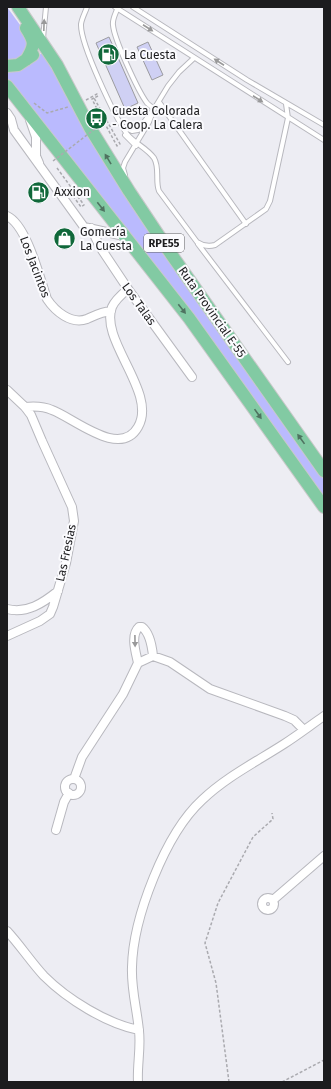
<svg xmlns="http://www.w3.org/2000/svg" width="331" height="1089" font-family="'Fira Sans',sans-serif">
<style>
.green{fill:#babafe}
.building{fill:#cfd0f4;stroke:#9b9ba0}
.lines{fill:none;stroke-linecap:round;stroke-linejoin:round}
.lane-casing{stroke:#b8b8be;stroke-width:6}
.street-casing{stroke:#b8b8be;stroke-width:10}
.primary-casing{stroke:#c9c9c9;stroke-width:14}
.path{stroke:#aaaaaf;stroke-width:1.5;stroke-dasharray:3 2;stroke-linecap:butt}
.lane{stroke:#fff;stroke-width:4}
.street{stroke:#fff;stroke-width:8}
.primary{stroke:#82caa3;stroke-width:12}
.path-bridge{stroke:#aaaaaf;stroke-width:1.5;stroke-dasharray:3 2;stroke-linecap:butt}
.oneway{fill:#99999a}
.oneway2{fill:#4f7360}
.labels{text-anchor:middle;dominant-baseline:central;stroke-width:4;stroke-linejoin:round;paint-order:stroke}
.shield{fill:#fbfbfe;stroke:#5f5f61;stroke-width:1}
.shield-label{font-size:11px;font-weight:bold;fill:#1c1c1e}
.poi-label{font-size:12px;fill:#1c1c1e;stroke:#fbfbfe;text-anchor:start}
.street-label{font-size:12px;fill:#1c1c1e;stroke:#fbfbfe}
</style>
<rect width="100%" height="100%" fill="#ededf3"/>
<path class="green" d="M7,7L23,29L28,45L20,58L7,61Z
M43,51L64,88L91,142L132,207L324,480V500L7,78V71C27,69 30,66 43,51Z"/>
<path class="building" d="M109,37L138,103L125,109L96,43Z
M148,42L163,75L152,80L137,47Z"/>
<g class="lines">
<defs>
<path id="lane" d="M87,7C85,13 82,18 81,24C80,44 115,117 127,134C134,143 147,148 154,158C160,168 155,181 159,191L197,242C203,246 208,247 215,245L266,209L270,201L288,118L286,104
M115,7L324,140
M118,7C116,13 112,19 113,25C114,39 138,91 147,103C149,105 152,107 154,109
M133,7L247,80L324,125
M43,38L46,7
M159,102L246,224
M124,127L132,131L138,130L153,110
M125,135L136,146
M125,175L123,168L125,162L149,122L154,109L168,86L179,72L194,58
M198,244L288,362"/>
<path id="street" d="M7,113L11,119L14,130L84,227L124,236
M30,120L36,137V156L39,163
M7,216C27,225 40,279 47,299C55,311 71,325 87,319C96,315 101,312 111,311
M91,228L100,247L128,289L192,377
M7,390L25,407L31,415L42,441L72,507L74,521L66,563L53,607L50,614L40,621L7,636
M25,407C35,406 43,406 52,410C74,418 120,459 138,427C158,393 99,340 112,307C115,300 122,294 128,289
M7,609C27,614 43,603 58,591
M138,663C136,653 130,635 139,627H142C150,633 152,646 153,656
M74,779L82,757L123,694L138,663L153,656L170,662L210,689L285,716L294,720L304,730
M65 787a8 8 0 1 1 16 0a8 8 0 1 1-16 0Z
M56,830L64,802L69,793
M262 904a6 6 0 1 1 12 0a6 6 0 1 1-12 0Z
M273,900L324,856
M7,931C20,945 31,962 44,976C67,999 107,1024 139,1030
M138,1082C137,1065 141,1048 139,1031C137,1009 131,989 132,967C133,918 165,834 202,800C226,777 256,762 284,744C298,735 311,725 324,716"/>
<path id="primary" d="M18,7L57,65L90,128L129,191L171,254L324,471
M26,28C35,42 35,45 26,60
M7,66L18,65L33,55
M7,86L189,318L324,507"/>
</defs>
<use href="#lane" class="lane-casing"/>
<use href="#street" class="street-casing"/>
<use href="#primary" class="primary-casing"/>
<path class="path" d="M98,96L94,98L120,144L117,146L104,122
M94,98L92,99L99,113L95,115
M86,100L97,94L98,96
M34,103L47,113L68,107
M57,168L84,205L81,207L71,193L69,195
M229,1082L216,983L205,943L218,903L253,837L273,819L272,813
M282,1082L324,1060"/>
<use href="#lane" class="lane"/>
<use href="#street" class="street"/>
<use href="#primary" class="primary"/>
<path class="path-bridge" d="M53,161L104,122"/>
</g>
<defs><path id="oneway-solid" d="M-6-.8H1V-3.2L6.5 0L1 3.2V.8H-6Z"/></defs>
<g class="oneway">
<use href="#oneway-solid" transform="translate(44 25) rotate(-88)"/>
<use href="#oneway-solid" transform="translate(148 28) rotate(33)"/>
<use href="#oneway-solid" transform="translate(219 62) rotate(-147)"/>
<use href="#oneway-solid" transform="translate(258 99) rotate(33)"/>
<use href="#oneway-solid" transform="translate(135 641) rotate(89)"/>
</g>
<g class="oneway2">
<use href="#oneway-solid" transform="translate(108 159) rotate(-121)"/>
<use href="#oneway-solid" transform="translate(101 207) rotate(52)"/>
<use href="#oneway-solid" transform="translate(182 309) rotate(52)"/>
<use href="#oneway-solid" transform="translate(258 414) rotate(55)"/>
<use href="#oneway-solid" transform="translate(301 439) rotate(-126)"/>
</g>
<defs>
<symbol id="fuel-disc" viewBox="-11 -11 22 22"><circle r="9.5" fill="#10683a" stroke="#fbfbfe"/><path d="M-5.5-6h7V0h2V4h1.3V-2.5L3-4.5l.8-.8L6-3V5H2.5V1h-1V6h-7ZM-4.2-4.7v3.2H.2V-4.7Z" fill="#fff"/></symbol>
<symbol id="bus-disc" viewBox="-11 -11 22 22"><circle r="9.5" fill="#10683a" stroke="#fbfbfe"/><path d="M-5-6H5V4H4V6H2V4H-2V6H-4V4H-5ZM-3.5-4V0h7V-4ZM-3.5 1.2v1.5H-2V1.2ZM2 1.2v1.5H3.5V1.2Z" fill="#fff"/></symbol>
<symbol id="shop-disc" viewBox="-11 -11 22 22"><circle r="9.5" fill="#10683a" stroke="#fbfbfe"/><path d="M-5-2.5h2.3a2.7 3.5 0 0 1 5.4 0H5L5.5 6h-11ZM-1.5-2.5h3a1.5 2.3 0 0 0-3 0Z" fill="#fff"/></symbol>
</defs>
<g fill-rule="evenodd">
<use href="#fuel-disc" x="96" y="42" width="25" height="25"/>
<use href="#bus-disc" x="84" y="106" width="25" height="25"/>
<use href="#fuel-disc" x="26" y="180" width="25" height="25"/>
<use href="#shop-disc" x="52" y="226" width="25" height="25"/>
</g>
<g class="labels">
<rect class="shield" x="144" y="234" width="40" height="18" rx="3"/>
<g class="shield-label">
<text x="164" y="243">RPE55</text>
</g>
<g class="poi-label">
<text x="124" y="55">La Cuesta</text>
<text x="112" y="111">Cuesta Colorada<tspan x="112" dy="14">- Coop. La Calera</tspan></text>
<text x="54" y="192">Axxion</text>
<text x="80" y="232">Gomería<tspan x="80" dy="14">La Cuesta</tspan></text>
</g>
<g class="street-label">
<text transform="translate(35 267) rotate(69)">Los Jacintos</text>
<text transform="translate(139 304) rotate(54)">Los Talas</text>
<text transform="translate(212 312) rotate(55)">Ruta Provincial E-55</text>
<text transform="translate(66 553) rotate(-78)">Las Fresias</text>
</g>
</g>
<rect width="331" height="1089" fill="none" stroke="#1c1c1e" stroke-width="16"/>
</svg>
